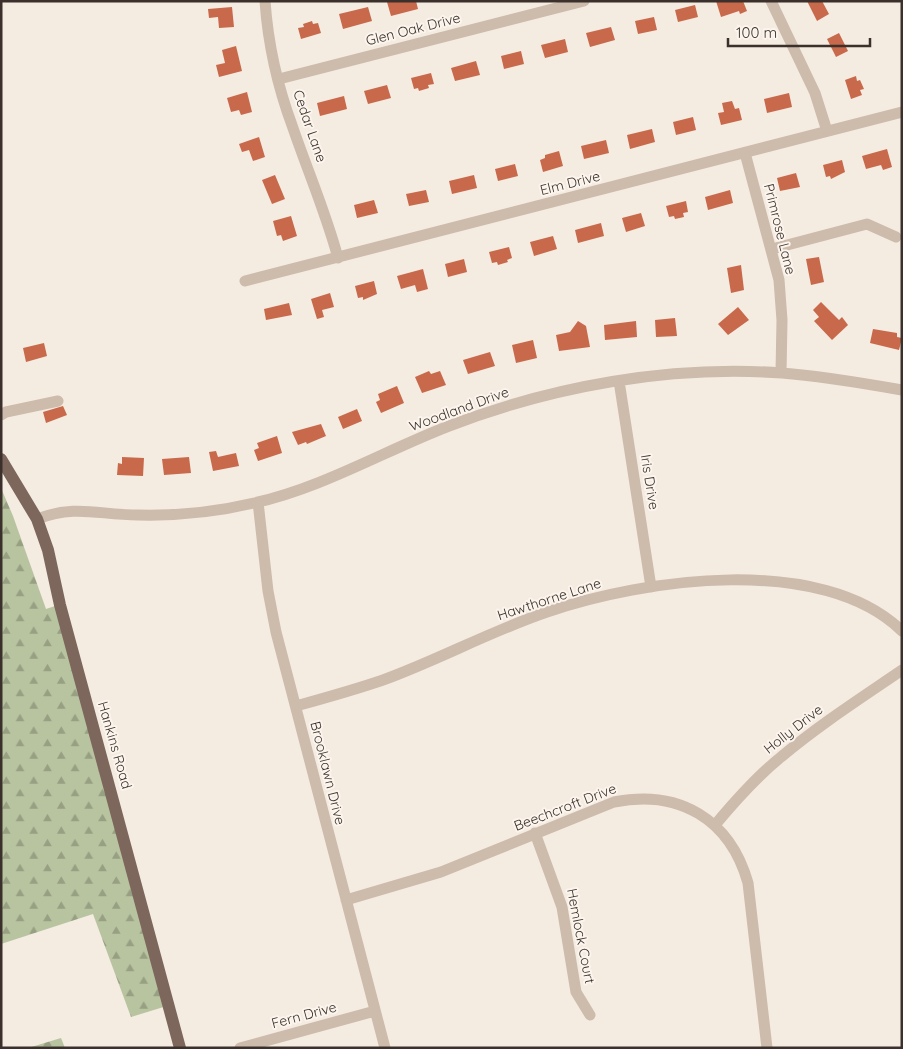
<svg xmlns="http://www.w3.org/2000/svg" width="903" height="1049" font-family="Quicksand,sans-serif">
<style>
.forest{fill:url(#forest-firs)}
.building{fill:#c8694b}
.lines{fill:none;stroke-linecap:round;stroke-linejoin:round}
.minor{stroke:#cdbbac;stroke-width:11}
.major{stroke:#7d675c;stroke-width:12}
.labels{text-anchor:middle;dominant-baseline:central;stroke-width:4;stroke-linejoin:round;paint-order:stroke}
.street-label{font-size:14px;fill:#3b302b;stroke:#fbf5ee}
</style>
<defs>
<pattern id="forest-firs" width="22" height="20" patternUnits="userSpaceOnUse" patternTransform="scale(1.25)"><rect width="22" height="20" fill="#b8c4a0"/><path d="M5 1l3.5 6h-7zM16 11l3.5 6h-7z" fill="#97a083"/></pattern>
</defs>
<rect width="100%" height="100%" fill="#f4ebe1"/>
<path class="forest" d="M1,488L13,516L46,609L61,604L170,1005L131,1017L93,914L1,944Z
M61,1038L65,1048H28Z"/>
<path class="building" d="M391,1H416L418,9L391,16L387,2Z
M716,1H743L747,11L740,14L739,11L721,17Z
M807,1H822L829,14L817,21Z
M695,5L698,17L678,22L675,10Z
M232,7L234,27L219,28L218,17L209,18L208,9Z
M368,7L372,21L343,29L339,14Z
M654,17L657,30L638,34L635,21Z
M312,21L313,24L318,23L321,33L301,39L298,28L304,27L303,24Z
M611,27L615,40L590,47L586,33Z
M839,33L848,51L836,57L827,39Z
M565,39L568,52L545,58L541,45Z
M236,46L242,71L219,77L216,65L225,63L222,50Z
M521,51L524,64L504,69L501,56Z
M476,61L480,75L455,81L451,68Z
M431,73L434,84L428,85L429,88L419,91L418,88L414,89L411,78Z
M856,76L857,81L860,80L864,89L860,90L862,95L851,99L845,80Z
M387,85L391,98L368,104L364,91Z
M247,92L252,112L241,115L239,110L231,112L227,98Z
M789,93L792,107L767,113L764,99Z
M344,96L347,109L320,116L317,103Z
M732,101L735,109L739,108L742,120L721,125L718,113L724,112L722,103Z
M693,117L696,130L676,135L673,122Z
M652,129L655,142L630,149L627,135Z
M259,137L265,157L253,161L249,150L242,152L239,144Z
M606,140L609,153L584,159L581,146Z
M887,149L892,167L883,170L881,165L866,169L862,156Z
M559,151L563,166L543,172L540,160L545,158V155Z
M842,160L845,172L831,179L830,176L826,177L823,165Z
M515,164L518,176L498,181L495,169Z
M796,173L800,187L780,191L777,178Z
M275,175L285,199L272,204L262,180Z
M474,175L477,188L452,194L449,181Z
M426,190L429,202L409,206L406,194Z
M730,190L733,203L708,210L705,197Z
M374,200L378,213L357,218L354,205Z
M686,201L688,212L683,213L684,217L675,219L674,216L669,217L666,206Z
M641,213L645,226L626,232L622,218Z
M291,216L297,236L283,241L281,235L277,236L273,221Z
M601,223L604,236L578,243L575,230Z
M553,236L557,249L534,256L530,242Z
M509,247L512,258L507,260L508,262L498,265L497,262L492,263L489,252Z
M819,257L824,282L811,285L806,259Z
M464,259L467,272L448,277L445,264Z
M741,265L744,290L731,293L727,268Z
M423,269L428,289L417,292L415,285L401,289L397,276Z
M374,281L377,294L363,300V297L358,298L355,286Z
M330,293L334,307L322,310L324,317L317,319L311,299Z
M821,302L839,320L842,317L848,325L832,340L814,321L819,317L813,310Z
M289,303L292,315L266,320L264,309Z
M738,307L749,320L728,335L718,324Z
M675,318L677,336L656,337L655,320Z
M578,321L586,326L590,347L559,351L556,335L570,332Z
M636,321L637,337L605,340L604,325Z
M873,329L897,333V337L902,338L899,350L870,343Z
M533,340L537,358L516,363L512,345Z
M44,343L47,356L26,362L23,348Z
M490,352L495,366L468,374L463,360Z
M429,371L431,374L440,371L446,385L422,393L415,377Z
M397,386L404,403L381,413L376,402L380,400L378,394Z
M63,406L67,415L46,423L43,412Z
M357,409L362,421L343,429L338,417Z
M321,424L326,436L307,444L306,442L298,445L292,432Z
M277,436L282,453L258,461L254,450L259,448L257,443Z
M216,451L218,457L236,453L239,466L213,471L209,452Z
M122,457L144,458L143,476L117,475L118,463L122,464Z
M189,457L191,473L164,475L162,459Z"/>
<g class="lines">
<path class="minor" d="M265,1C268,44 278,88 293,128C308,172 326,213 338,258
M771,1L815,93L827,131
M279,79L584,1
M745,153L779,280L782,320L781,373
M772,249L867,224L896,237
M245,281L902,112
M619,381L651,587
M1,415L6,412L58,401
M258,502L268,591L276,632L385,1048
M37,519C77,504 98,515 138,515C177,516 216,512 254,503C322,488 384,451 449,426C553,386 670,365 782,373C822,376 862,383 902,390
M296,706C325,698 354,690 383,680C438,660 491,631 547,612C643,579 822,553 902,631
M715,825C735,801 756,777 781,757C819,725 861,698 902,670
M535,833L562,907L576,992L590,1015
M346,900L441,872L614,802C679,789 730,819 748,883L767,1048
M240,1048L375,1011"/>
<path class="major" d="M1,459L37,519L48,550L60,605L180,1048"/>
</g>
<g class="labels">
<g class="street-label">
<text transform="translate(413 29) rotate(-14)">Glen Oak Drive</text>
<text transform="translate(310 126) rotate(71)">Cedar Lane</text>
<text transform="translate(570 183) rotate(-14)">Elm Drive</text>
<text transform="translate(780 229) rotate(76)">Primrose Lane</text>
<text transform="translate(459 409) rotate(-20)">Woodland Drive</text>
<text transform="translate(650 482) rotate(81)">Iris Drive</text>
<text transform="translate(549 599) rotate(-18)">Hawthorne Lane</text>
<text transform="translate(793 729) rotate(-38)">Holly Drive</text>
<text transform="translate(115 745) rotate(74)">Hankins Road</text>
<text transform="translate(328 773) rotate(76)">Brooklawn Drive</text>
<text transform="translate(565 807) rotate(-21)">Beechcroft Drive</text>
<text transform="translate(581 936) rotate(79)">Hemlock Court</text>
<text transform="translate(304 1015) rotate(-15)">Fern Drive</text>
</g>
</g>
<rect width="903" height="1049" fill="none" stroke="#3b302b" stroke-width="5"/>
<path d="M728 38v8h142v-8" fill="none" stroke="#3b302b" stroke-width="2.5"/>
<text x="736" y="38" font-size="15" fill="#3b302b" stroke="#fbf5ee" stroke-width="4" paint-order="stroke">100 m</text>
</svg>
